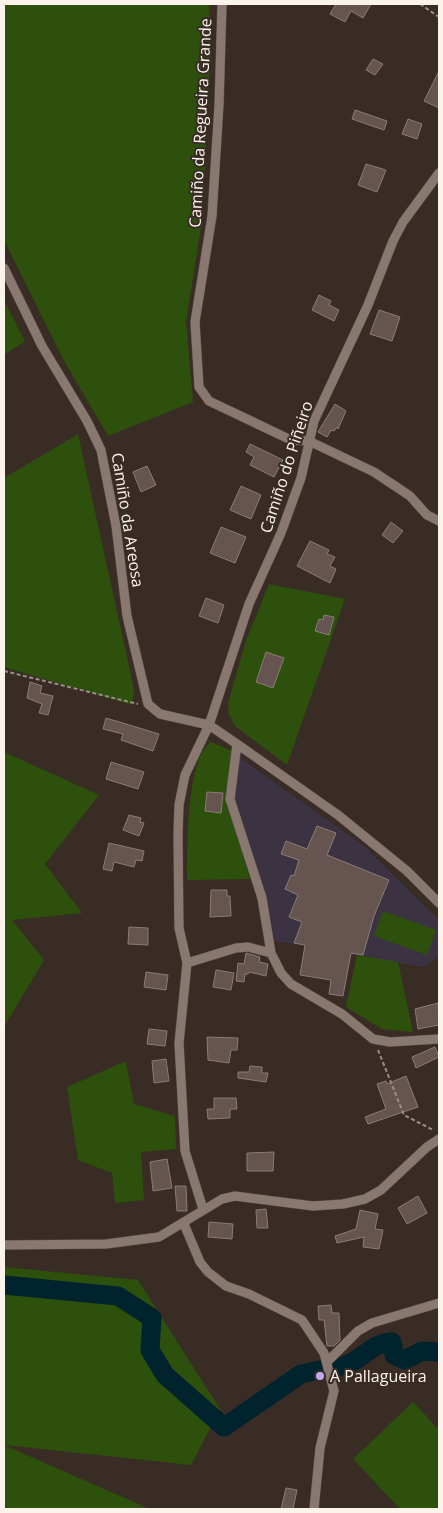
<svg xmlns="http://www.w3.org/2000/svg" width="443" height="1513" font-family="'Open Sans',sans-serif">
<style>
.education{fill:#3b3242}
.green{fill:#2d500d}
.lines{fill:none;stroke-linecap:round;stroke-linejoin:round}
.river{stroke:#00232e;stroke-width:19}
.building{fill:#65544f;stroke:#8d7b75}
.minor-casing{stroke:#554a43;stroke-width:10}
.path{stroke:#998e87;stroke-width:2;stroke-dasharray:4 2.5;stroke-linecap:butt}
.minor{stroke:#88786f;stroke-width:9}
.poi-dot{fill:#c4a7f1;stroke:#392c24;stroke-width:2}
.labels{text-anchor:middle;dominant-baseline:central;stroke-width:4;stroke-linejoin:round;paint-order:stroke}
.street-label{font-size:16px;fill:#fcf3ed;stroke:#392c24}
.poi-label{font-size:16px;fill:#fcf3ed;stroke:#392c24;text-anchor:start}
</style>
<rect width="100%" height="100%" fill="#392c24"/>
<path class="education" d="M239,757L363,845L439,920V957L423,967L275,941L262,883L234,801Z"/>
<path class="green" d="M4,4H209L211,47L202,221L186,322L193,402L108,436L62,357L4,240Z
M4,300L25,341L4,355Z
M78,434L134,689L132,705L4,667V478Z
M269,584L345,599L287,765L235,726L229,714L228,703L246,641Z
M211,742L232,751L227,799L250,879L187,880C187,852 186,757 211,742Z
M4,752L99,795L45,864L82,913L12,920L44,960L4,1027Z
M383,911L436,930L427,955L374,936Z
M357,955L398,962L413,1032L382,1029L346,1007Z
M126,1061L134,1104L175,1116L176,1149L141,1152L144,1200L115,1203L112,1173L78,1160L67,1087Z
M4,1267L138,1280L220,1409L191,1465L4,1445L150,1509H4Z
M413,1402L439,1430V1509H400L353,1459Z"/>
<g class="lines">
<path class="river" d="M4,1285L118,1296L152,1318L150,1350L165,1375L224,1427L301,1374L320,1370
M339,1367C362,1363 370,1342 392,1342L394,1355L405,1360L422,1351L439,1352"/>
</g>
<path class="building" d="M336,4H371L363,18L351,11L345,22L330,14Z
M373,59L383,64L375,75L366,70Z
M439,71V108L424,101Z
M355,110L387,121L384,130L352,119Z
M408,119L422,124L417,139L402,134Z
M366,164L386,170L377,192L358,185Z
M319,295L331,301L329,305L339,310L334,321L312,310Z
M379,310L400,317L392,341L370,334Z
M335,404L346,411L338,429L337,427L334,431L331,430L327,437L318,432Z
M250,444L283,460L274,477L250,465L254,457L246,452Z
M147,466L156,485L141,492L133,472Z
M241,486L261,495L251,519L230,510Z
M391,522L403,531L393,543L382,535Z
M221,527L246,537L235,563L210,553Z
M310,541L329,550L327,554L335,557L330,566L336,569L330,583L297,566Z
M206,598L224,605L218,623L199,616Z
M324,615L334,617L329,635L315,631L319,619L323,620Z
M266,652L284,658L273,688L256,682Z
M30,682L42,686L40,693L53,696L48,715L39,713L42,704L27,698Z
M106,718L159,734L153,751L121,740L123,734L103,729Z
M111,762L144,772L138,789L106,779Z
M207,792L223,793L221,813L205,811Z
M129,815L141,818L140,822L144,823L139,836L123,830Z
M317,826L336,833L327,855L389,880L374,916L363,955L351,953L343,996L329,994L331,980L300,975L305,945L294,943L302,922L289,917L298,895L285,889L291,875L294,876L299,860L281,854L286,841L307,849Z
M109,843L144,851L142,861L136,860L134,867L114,862L112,871L103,869Z
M211,890H227V896H230L231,916L210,917Z
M129,927L148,928V945L128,944Z
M246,953L260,957L259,962L268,964L266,976L249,972L248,974H245L244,982L236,981L238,963L244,964Z
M216,970L234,973L231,990L213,987Z
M146,972L168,975L166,990L144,987Z
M438,1003L439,1025L418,1029L415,1009Z
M149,1029L167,1031L165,1046L147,1044Z
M207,1037L238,1038L237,1050H231L229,1063L208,1060Z
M435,1047L439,1057L416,1068L412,1057Z
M166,1059L169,1081L154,1083L152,1061Z
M250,1066L262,1067V1073H268L266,1082L238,1078V1072H249Z
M406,1076L418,1107L368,1124L365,1117L386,1109L377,1084L386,1081L387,1084Z
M214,1098H236L237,1109H230V1118L208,1119L207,1109H214Z
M274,1152L273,1171H247V1153Z
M167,1159L172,1188L153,1191L150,1162Z
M175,1186H186L187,1211H177Z
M418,1196L427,1213L407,1224L398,1208Z
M266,1209L268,1228H257L256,1210Z
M360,1210L378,1214L375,1229L383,1230L379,1249L363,1247L364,1237L337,1243L335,1236L356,1229Z
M209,1222L233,1224L232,1239L208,1237Z
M331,1305L332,1313H339L340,1340L334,1346H327L324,1320H319L318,1306Z
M286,1488L297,1490L293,1509H281Z"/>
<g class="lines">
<defs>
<path id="minor" d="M222,4L219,105L212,216L195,322L199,387L209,401L291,440L309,441L374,472L410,496L427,515L439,521
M4,268L42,346L87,421L101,450L116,526L127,616L148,704L160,714L209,725L237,744L338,815L407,871L439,903
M237,744L230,799L262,898L271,953L281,973L291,984L342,1014L373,1039L390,1042L439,1039
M187,963L236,948L248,947L271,953
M203,1209L185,1151L179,1043L187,963L179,928L178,835L179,805L185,775L209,725L249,604L281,533L301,478L314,421L368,305L393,241L403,222L439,173
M184,1224L200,1262L208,1272L226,1286L249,1294L302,1320L324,1353L334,1391L320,1448L314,1509
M4,1245L106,1244L159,1237L222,1199L235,1196L313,1206L343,1204L365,1199L381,1190L427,1147L439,1139
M328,1361L358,1331L372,1323L439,1303"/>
</defs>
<use href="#minor" class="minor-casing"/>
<path class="path" d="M420,4L439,17
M4,671L138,704
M378,1050L404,1115L433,1130"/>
<use href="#minor" class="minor"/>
</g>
<circle class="poi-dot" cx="320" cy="1376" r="5"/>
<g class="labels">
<g class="street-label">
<text transform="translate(200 123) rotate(-87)">Camiño da Regueira Grande</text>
<text transform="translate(286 467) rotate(-72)">Camiño do Piñeiro</text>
<text transform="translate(128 520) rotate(81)">Camiño da Areosa</text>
</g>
<g class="poi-label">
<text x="330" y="1376">A Pallagueira</text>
</g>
</g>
<rect width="443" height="1513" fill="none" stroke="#fcf3ed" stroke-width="10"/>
</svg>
